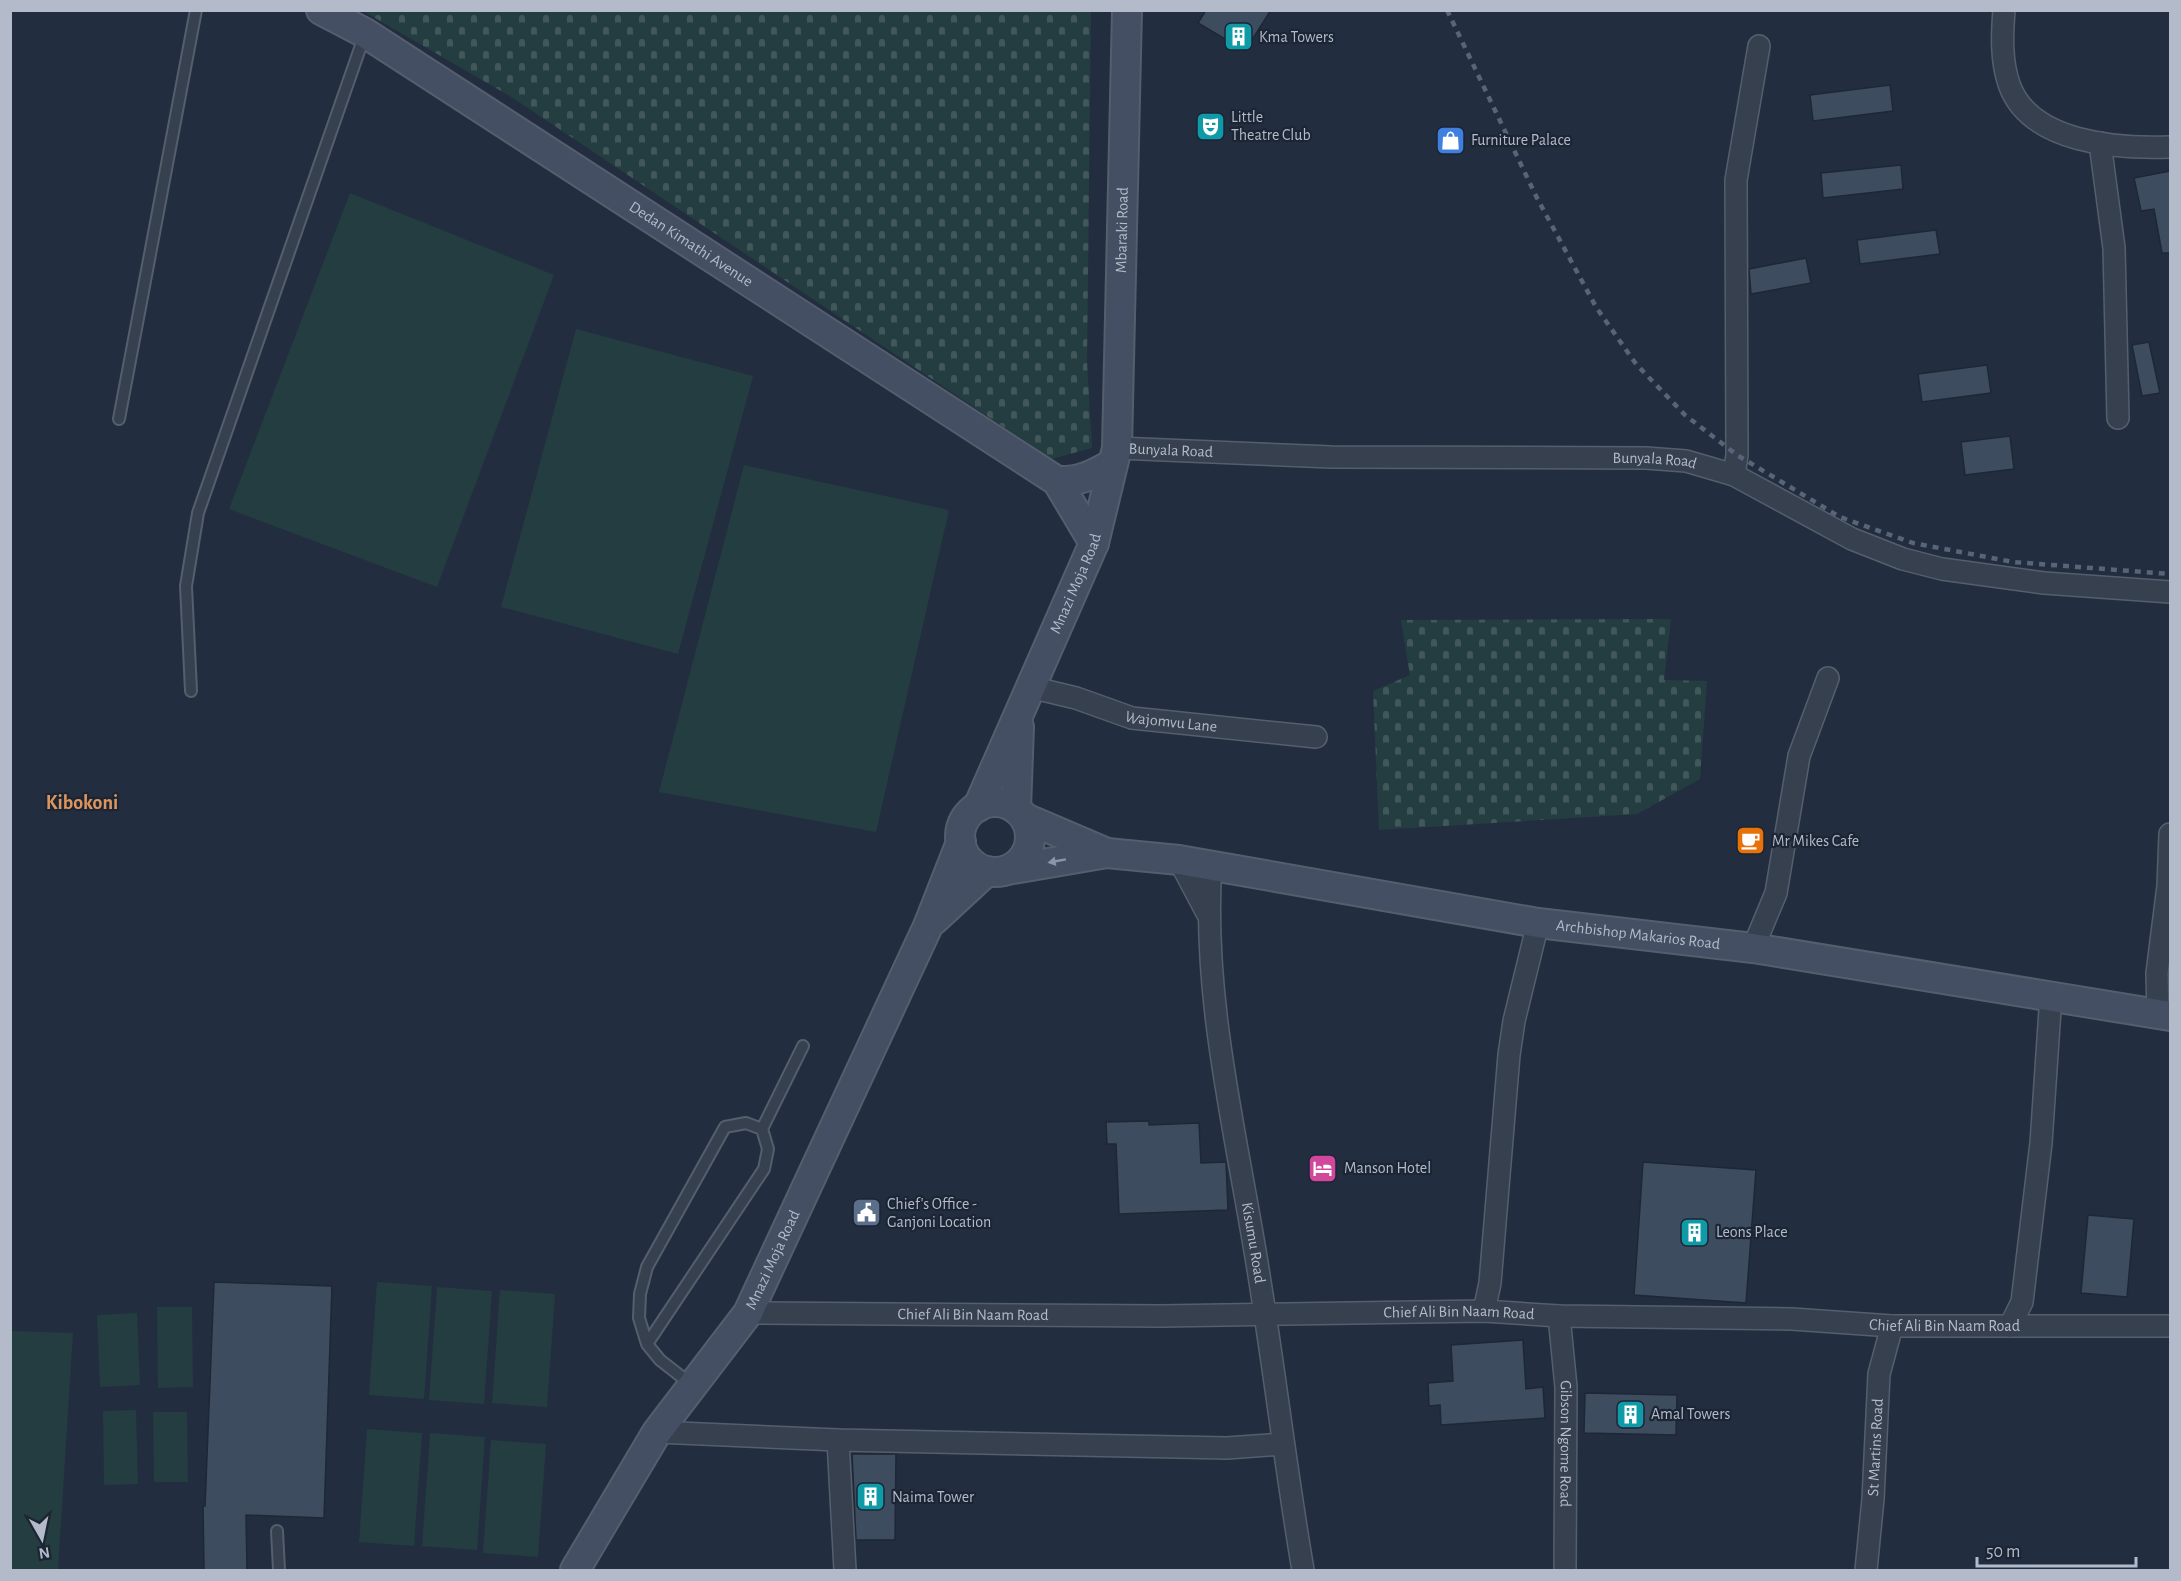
<svg xmlns="http://www.w3.org/2000/svg" width="2181" height="1581" font-family="'Alegreya Sans',sans-serif">
<style>
.green{fill:#243d40}
.cemetery{fill:url(#cemetery-stones)}
.building{fill:#3e4c5f;stroke:#1e2736;stroke-width:1.5}
.lines{fill:none;stroke-linecap:round;stroke-linejoin:round}
.lane-casing{stroke:#555e6d;stroke-width:14}
.street-casing{stroke:#555e6d;stroke-width:24}
.secondary-casing{stroke:#555e6d;stroke-width:32}
.lane{stroke:#37404f;stroke-width:10}
.street{stroke:#37404f;stroke-width:21}
.secondary{stroke:#444f63;stroke-width:28}
.rail{stroke:#586477;stroke-width:4.5;stroke-dasharray:6 6;stroke-linecap:butt}
.oneway{fill:#8c95a6}
.labels{text-anchor:middle;dominant-baseline:central;stroke-width:4.5;stroke-linejoin:round;paint-order:stroke}
.poi-label{font-size:16px;fill:#b3bbca;stroke:#1c2534;text-anchor:start}
.street-label{font-size:16px;fill:#b3bbca;stroke:#1c2534}
.quarter-label{font-size:20px;font-weight:bold;fill:#dc955c;stroke:#1c2534}
</style>
<defs>
<pattern id="cemetery-stones" width="16" height="16" patternUnits="userSpaceOnUse" patternTransform="scale(1.5)"><rect width="16" height="16" fill="#243d40"/><path d="M2 7V4a2 2 0 0 1 4 0v3zM10 15v-3a2 2 0 0 1 4 0v3z" fill="#41575a"/></pattern>
</defs>
<rect width="100%" height="100%" fill="#222e3f"/>
<path class="green" d="M350,193L554,275L437,587L229,509Z
M576,329L753,376L678,654L501,607Z
M744,465L949,510L876,832L659,792Z
M377,1282L432,1286L424,1399L369,1395Z
M437,1287L492,1291L484,1404L429,1400Z
M500,1290L555,1294L547,1407L492,1403Z
M157,1307H192L193,1387L158,1388Z
M137,1313L140,1385L100,1387L97,1315Z
M11,1331L73,1333L58,1570H11Z
M136,1410L138,1484L104,1485L103,1411Z
M153,1412H187L188,1482H154Z
M367,1429L422,1433L414,1546L359,1542Z
M430,1433L485,1437L477,1550L422,1546Z
M491,1440L546,1444L538,1557L483,1553Z"/>
<path class="cemetery" d="M363,11H1091L1087,362L1092,448L1051,459L513,98Z
M1671,619L1664,680L1707,681L1700,779L1637,814L1379,830L1373,691L1410,675L1401,620Z"/>
<path class="building" d="M1206,10H1271L1245,51L1198,23Z
M1890,85L1893,111L1813,121L1810,95Z
M1901,165L1903,189L1823,198L1821,173Z
M2170,171V253H2162L2154,209L2141,211L2134,178Z
M1936,230L1940,254L1860,264L1857,240Z
M1806,258L1811,283L1751,294L1749,269Z
M2149,342L2160,393L2142,396L2132,345Z
M1987,365L1991,393L1922,402L1918,374Z
M2010,436L2014,469L1965,475L1961,442Z
M1149,1121V1125L1199,1123L1201,1163L1226,1162L1228,1210L1119,1214L1116,1144H1107L1106,1122Z
M1643,1162L1756,1170L1746,1303L1634,1295Z
M2088,1215L2134,1219L2127,1297L2081,1293Z
M214,1282L332,1286L324,1518L246,1515L247,1570H204L203,1506H205Z
M1523,1340L1526,1389L1543,1387L1545,1418L1441,1425L1440,1405L1429,1406L1428,1383L1453,1381L1451,1345Z
M1585,1393L1677,1395L1676,1435L1584,1433Z
M852,1454H896L895,1540H856Z"/>
<g class="lines">
<defs>
<path id="lane" d="M119,419L196,10
M191,691L186,586L198,513L365,34
M746,1123L762,1129L768,1149L764,1169L647,1344L639,1318L640,1294L647,1267L725,1127Z
M762,1129L803,1046
M647,1344L660,1360L692,1385
M277,1531L279,1570"/>
<g id="street">
<path d="M2004,10C2002,35 2001,60 2009,84C2029,143 2118,149 2170,147"/>
<path d="M2100,143L2114,248L2118,418"/>
<path id="s1" d="M1117,448L1331,457L1646,458L1686,461L1734,475L1852,539L1903,559L1942,569L2044,583L2170,592"/>
<path d="M1734,475L1737,455L1736,180L1759,46"/>
<path id="s2" d="M1030,687L1076,698L1132,718L1316,737"/>
<path d="M1179,860L1207,913"/>
<path id="s3" d="M1211,864C1202,994 1234,1124 1255,1251C1273,1357 1285,1465 1303,1570"/>
<path d="M1753,948L1776,893L1799,756L1828,678"/>
<path d="M2158,1014L2157,973L2168,886L2170,834"/>
<path d="M1484,1311L1490,1283L1509,1055L1514,1021L1538,923"/>
<path id="s4" d="M748,1313L1161,1316L1484,1311L1559,1316L1792,1319L1892,1326H2170"/>
<path id="s5" d="M1559,1316L1566,1387L1565,1570"/>
<path d="M2010,1326L2022,1302L2041,1143L2051,995"/>
<path d="M657,1432L838,1440L1227,1448L1283,1444"/>
<path d="M838,1440L845,1570"/>
<path id="s6" d="M1866,1570L1873,1499L1879,1374L1892,1326"/>
</g>
<g id="secondary">
<path id="s7" d="M321,10L365,33L1057,481L1094,543"/>
<path d="M1057,481C1079,482 1093,475 1112,464"/>
<circle cx="995" cy="837" r="35"/>
<path id="s8" d="M978,807L1094,543L1117,448L1127,10"/>
<path d="M1016,809L1019,727"/>
<path d="M1025,818L1107,853"/>
<path id="s9" d="M1007,870L1107,853L1179,860L1538,923L1753,948L2170,1016"/>
<path d="M934,920L987,871"/>
<path id="s10" d="M575,1570L657,1432L748,1313L928,926L961,842"/>
</g>
</defs>
<use href="#lane" class="lane-casing"/>
<use href="#street" class="street-casing"/>
<use href="#secondary" class="secondary-casing"/>
<use href="#lane" class="lane"/>
<use href="#street" class="street"/>
<use href="#secondary" class="secondary"/>
<path class="rail" d="M1447,10L1537,198L1596,307L1636,364L1685,415L1737,455L1840,517L1913,543L2013,562L2170,574"/>
</g>
<defs><path id="oneway-solid" d="M-6-.8H1V-3.2L6.5 0L1 3.2V.8H-6Z" transform="scale(1.5)"/></defs>
<use class="oneway" href="#oneway-solid" transform="translate(1057 861) rotate(170)"/>
<defs>
<symbol id="building-square" viewBox="-11 -11 22 22"><rect x="-9" y="-9" width="18" height="18" rx="4" fill="#0f9aa8" stroke="#1c2534"/><path d="M-4-6H4V6H1V3H-1V6H-4ZM-2.5-4.3h1.7v1.8h-1.7ZM.8-4.3h1.7v1.8H.8ZM-2.5-1h1.7V.8h-1.7ZM.8-1h1.7V.8H.8Z" fill="#fff"/></symbol>
<symbol id="theatre-square" viewBox="-11 -11 22 22"><rect x="-9" y="-9" width="18" height="18" rx="4" fill="#0f9aa8" stroke="#1c2534"/><path d="M-5-5.5Q0-4 5-5.5V0Q5 5 0 6Q-5 5-5 0ZM-3.3-2.5H-1v1.5H-3.3ZM1-2.5H3.3v1.5H1ZM-2.8 1Q0 5.5 2.8 1Z" fill="#fff"/></symbol>
<symbol id="shop-square" viewBox="-11 -11 22 22"><rect x="-9" y="-9" width="18" height="18" rx="4" fill="#3f7fe0" stroke="#1c2534"/><path d="M-5-2.5h2.3a2.7 3.5 0 0 1 5.4 0H5L5.5 6h-11ZM-1.5-2.5h3a1.5 2.3 0 0 0-3 0Z" fill="#fff"/></symbol>
<symbol id="cafe-square" viewBox="-11 -11 22 22"><rect x="-9" y="-9" width="18" height="18" rx="4" fill="#e8710a" stroke="#1c2534"/><path d="M-5.5-4.5H6V0H3Q3 3.5 0 3.5H-2.5Q-5.5 3.5-5.5 0ZM3-3.2v2h1.7v-2ZM-6 4.5H4V6H-6Z" fill="#fff"/></symbol>
<symbol id="hotel-square" viewBox="-11 -11 22 22"><rect x="-9" y="-9" width="18" height="18" rx="4" fill="#d1479c" stroke="#1c2534"/><path d="M-6-4.5h1.5V1H6V5H4.5V3h-9V5H-6ZM-4 0a1.8 1.8 0 1 1 3.6 0ZM.5 0V-2.5h3Q6-2.5 6 0Z" fill="#fff"/></symbol>
<symbol id="civic-square" viewBox="-11 -11 22 22"><rect x="-9" y="-9" width="18" height="18" rx="4" fill="#5c6f8a" stroke="#1c2534"/><path d="M-.6-6.5H3V-4.5H.6V-3L4-1V1h2V6H-6V1h2V-1L-.6-3ZM-1.2 2.5V6h2.4V2.5Z" fill="#fff"/></symbol>
</defs>
<g fill-rule="evenodd">
<use href="#building-square" x="1222" y="20" width="33" height="33"/>
<use href="#theatre-square" x="1194" y="110" width="33" height="33"/>
<use href="#shop-square" x="1434" y="124" width="33" height="33"/>
<use href="#cafe-square" x="1734" y="824" width="33" height="33"/>
<use href="#hotel-square" x="1306" y="1152" width="33" height="33"/>
<use href="#civic-square" x="850" y="1196" width="33" height="33"/>
<use href="#building-square" x="1678" y="1216" width="33" height="33"/>
<use href="#building-square" x="1614" y="1398" width="33" height="33"/>
<use href="#building-square" x="854" y="1480" width="33" height="33"/>
</g>
<g class="labels">
<g class="poi-label">
<text x="1259" y="37">Kma Towers</text>
<text x="1231" y="117">Little<tspan x="1231" dy="18">Theatre Club</tspan></text>
<text x="1471" y="140">Furniture Palace</text>
<text x="1772" y="841">Mr Mikes Cafe</text>
<text x="1344" y="1168">Manson Hotel</text>
<text x="887" y="1204">Chief's Office -<tspan x="887" dy="18">Ganjoni Location</tspan></text>
<text x="1716" y="1232">Leons Place</text>
<text x="1651" y="1414">Amal Towers</text>
<text x="892" y="1497">Naima Tower</text>
</g>
<g class="street-label">
<text stroke="none"><textPath href="#s8" startOffset="604">Mbaraki Road</textPath></text>
<text stroke="none"><textPath href="#s7" startOffset="438">Dedan Kimathi Avenue</textPath></text>
<text stroke="none"><textPath href="#s1" startOffset="54">Bunyala Road</textPath></text>
<text stroke="none"><textPath href="#s1" startOffset="538">Bunyala Road</textPath></text>
<text stroke="none"><textPath href="#s8" startOffset="244">Mnazi Moja Road</textPath></text>
<text stroke="none"><textPath href="#s2" startOffset="146">Wajomvu Lane</textPath></text>
<text stroke="none"><textPath href="#s9" startOffset="639">Archbishop Makarios Road</textPath></text>
<text stroke="none"><textPath href="#s3" startOffset="382">Kisumu Road</textPath></text>
<text stroke="none"><textPath href="#s10" startOffset="369">Mnazi Moja Road</textPath></text>
<text stroke="none"><textPath href="#s4" startOffset="711">Chief Ali Bin Naam Road</textPath></text>
<text stroke="none"><textPath href="#s4" startOffset="225">Chief Ali Bin Naam Road</textPath></text>
<text stroke="none"><textPath href="#s4" startOffset="1197">Chief Ali Bin Naam Road</textPath></text>
<text stroke="none"><textPath href="#s5" startOffset="128">Gibson Ngome Road</textPath></text>
<text stroke="none"><textPath href="#s6" startOffset="123">St Martins Road</textPath></text>
</g>
<g class="quarter-label">
<text x="82" y="803">Kibokoni</text>
</g>
</g>
<rect width="2181" height="1581" fill="none" stroke="#b3bbca" stroke-width="24"/>
<g transform="translate(42 1539) rotate(171)" stroke="#1c2534" stroke-width="4.5" paint-order="stroke">
<path d="M0-4.5L10 22L0 15L-10 22Z" fill="#b3bbca"/>
<text y="-9" font-size="16" font-weight="bold" text-anchor="middle" fill="#b3bbca">N</text>
</g>
<path d="M1977 1557v9h159v-9" fill="none" stroke="#b3bbca" stroke-width="3"/>
<text x="1986" y="1557" font-size="18" fill="#b3bbca" stroke="#1c2534" stroke-width="4.5" paint-order="stroke">50 m</text>
</svg>
